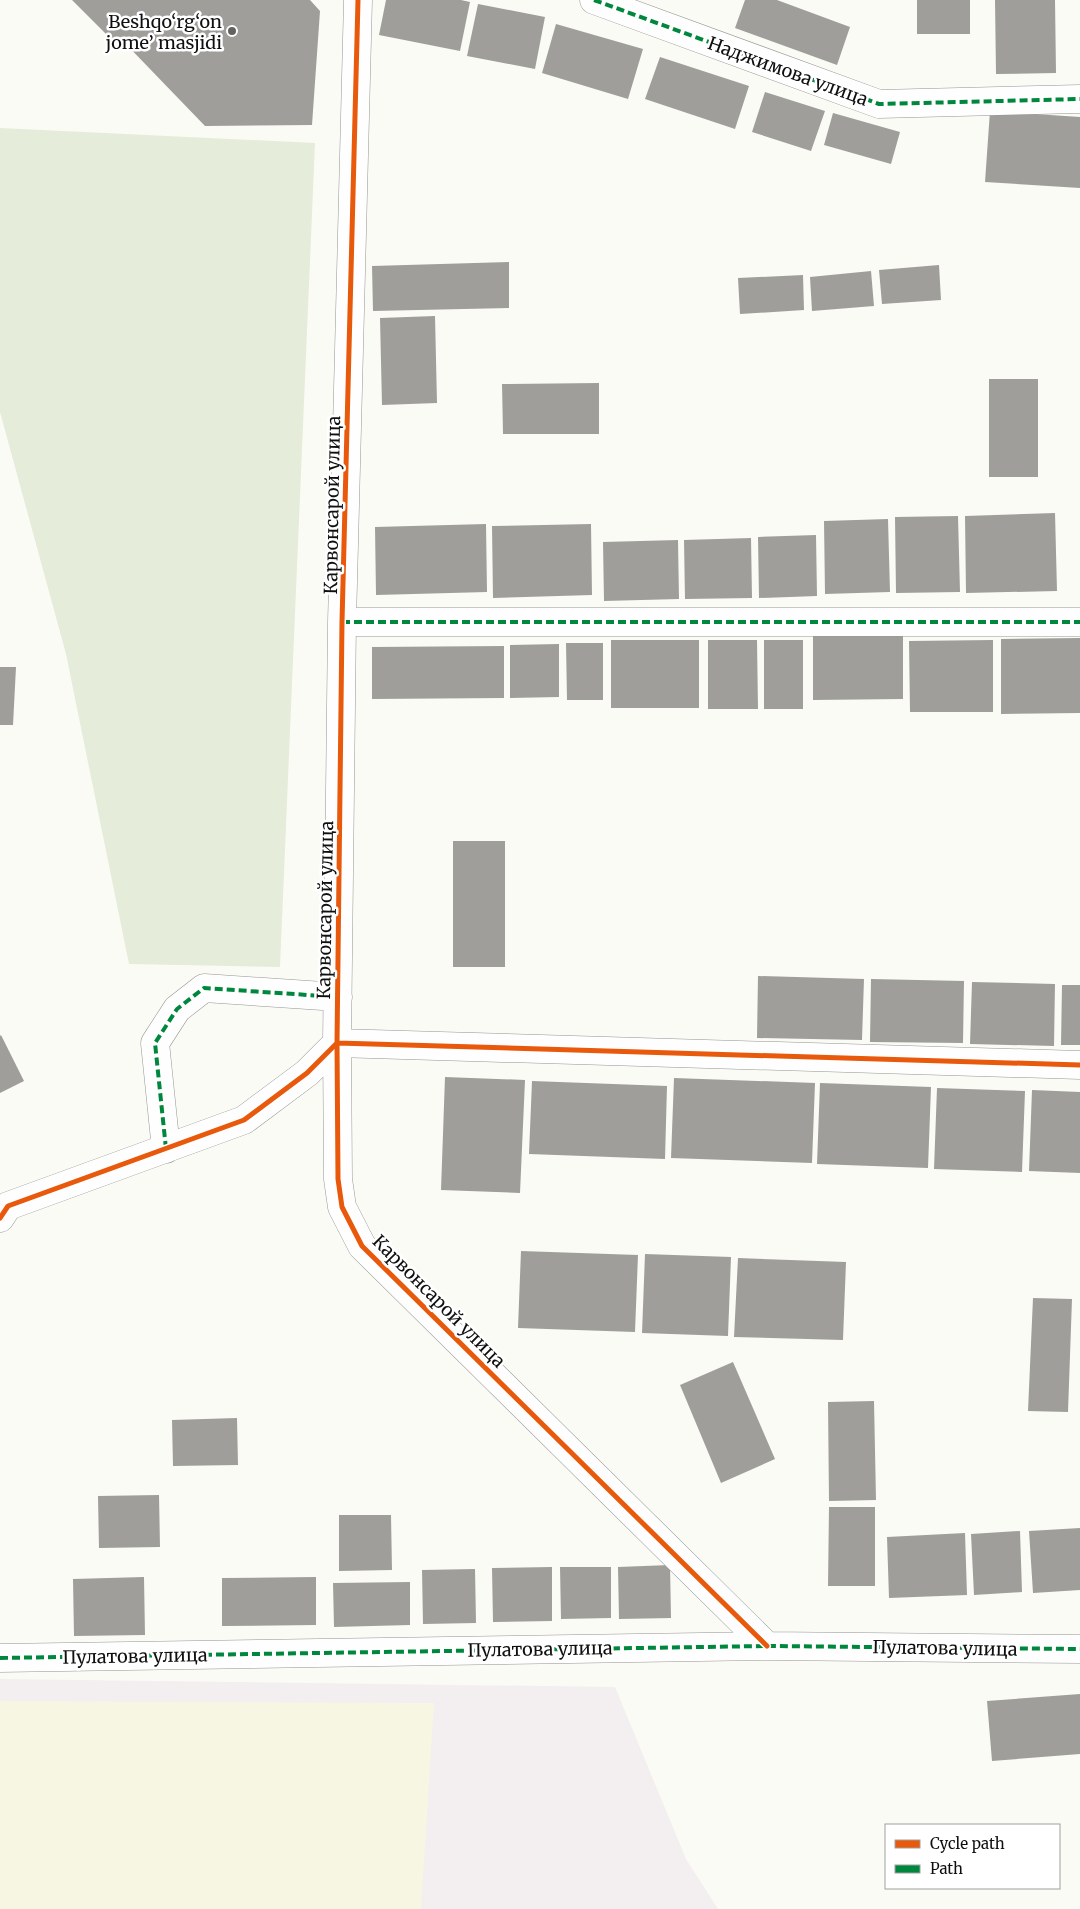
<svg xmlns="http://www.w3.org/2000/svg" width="1080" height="1909" font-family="Merriweather,serif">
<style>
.industrial{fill:#f3eef0}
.farmland{fill:#f6f6e2}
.cemetery{fill:#e5ecda}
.building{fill:#9f9e9a}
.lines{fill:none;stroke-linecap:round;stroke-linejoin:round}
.minor-casing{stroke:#959593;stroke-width:29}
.minor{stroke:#fefefe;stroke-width:28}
.quiet{stroke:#00873e;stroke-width:4;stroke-dasharray:8 4;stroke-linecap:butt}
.cycleway-casing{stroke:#fff;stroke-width:8}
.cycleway{stroke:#e8590c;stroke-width:5}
.poi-dot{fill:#626260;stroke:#fff;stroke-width:2}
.labels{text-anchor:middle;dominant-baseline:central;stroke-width:5;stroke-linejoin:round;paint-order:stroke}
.poi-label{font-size:18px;fill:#0f0f0f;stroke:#fff;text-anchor:end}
.street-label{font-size:18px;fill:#0f0f0f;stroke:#fff}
</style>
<rect width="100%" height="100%" fill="#fbfbf5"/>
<path class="industrial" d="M0,1679L615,1687L686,1859L718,1909H0Z"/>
<path class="farmland" d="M0,1701L434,1703L421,1909H0Z"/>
<path class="cemetery" d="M0,128L315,143L280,967L129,964L66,654L0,412Z"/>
<path class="building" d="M72,0H310L320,11L312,125L205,126L122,40L116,44Z
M386,0H461L470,2L460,51L379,35Z
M745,0H777L850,27L837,65L735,28Z
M917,0H970V34H917Z
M995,0H1055L1056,73L996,74Z
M478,4L545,17L535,69L467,56Z
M556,24L643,49L628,99L542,73Z
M660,57L749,86L735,129L645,99Z
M765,92L825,111L811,151L752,132Z
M990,111L1080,117V188L985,182Z
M833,113L900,132L891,164L824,145Z
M509,262V308L373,311L372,266Z
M939,265L941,300L882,304L879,270Z
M871,271L874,306L812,311L810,277Z
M803,275L804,310L740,314L738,278Z
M435,316L437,403L382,405L380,318Z
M989,379H1038V477H989Z
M599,383V434H503L502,384Z
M1055,513L1057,591L966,593L965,516Z
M958,516L960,592L896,593L895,517Z
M888,519L890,592L825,594L824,521Z
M486,524L487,592L376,595L375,527Z
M591,524L592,595L493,598L492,526Z
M816,535L817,596L759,598L758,537Z
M751,538L752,598L685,599L684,540Z
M678,540L679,599L604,601L603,542Z
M813,634H903V699L813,700Z
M1080,638V713L1001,714V639Z
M611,640H699V708H611Z
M708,640H757L758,709H708Z
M764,640H803V709H764Z
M993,640V712H910L909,641Z
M566,643H603V700H567Z
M559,644V697L510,698V645Z
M504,646V698L372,699V647Z
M0,667H16L13,725H0Z
M453,841H505V967H453Z
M758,976L864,979L862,1040L757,1038Z
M871,979L964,981L963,1043L870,1042Z
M972,982L1055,984L1054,1046L970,1044Z
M1062,985H1080V1045H1061Z
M1,1035L24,1081L0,1093V1036Z
M445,1077L525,1080L520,1193L441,1190Z
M674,1078L815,1083L812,1163L671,1158Z
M532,1081L667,1086L665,1159L529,1154Z
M820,1083L931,1087L928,1168L817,1164Z
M937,1088L1025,1091L1022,1172L934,1169Z
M1032,1090L1080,1092V1173L1029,1171Z
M521,1251L638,1255L635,1332L518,1328Z
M645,1254L731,1257L728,1336L642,1333Z
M738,1258L846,1262L843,1340L734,1337Z
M1033,1298L1072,1299L1068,1412L1028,1411Z
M733,1362L775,1459L721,1483L680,1385Z
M874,1401L876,1500L829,1501L828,1402Z
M237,1418L238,1465L173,1466L172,1420Z
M159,1495L160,1547L99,1548L98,1496Z
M829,1507H875V1586H828Z
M339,1515H391L392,1570L339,1571Z
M1080,1528V1590L1033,1593L1029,1531Z
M1020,1531L1022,1592L974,1595L971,1534Z
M965,1533L967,1595L889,1598L887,1537Z
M670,1565L671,1618L619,1619L618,1567Z
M552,1567V1621L493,1622L492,1568Z
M560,1567H611V1618L561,1619Z
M475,1569L476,1623L423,1624L422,1570Z
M144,1577L145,1635L74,1636L73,1579Z
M316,1577V1625L222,1626V1578Z
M410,1582V1625L334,1627L333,1583Z
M1080,1694V1754L992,1761L987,1701Z"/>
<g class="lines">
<defs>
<path id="minor" d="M358,0L342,622L337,1043L338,1179L342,1207L362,1246L767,1646
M594,0L879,104L1080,99
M342,622H1080
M166,1149L155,1043L177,1009L204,988L338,997
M0,1218L8,1206L244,1120L307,1073L337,1043L1080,1065
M0,1658L767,1646L1080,1649"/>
</defs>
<use href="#minor" class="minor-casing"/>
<use href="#minor" class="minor"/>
<path class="quiet" d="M594,0L879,104L1080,99
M342,622H1080
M166,1149L155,1043L177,1009L204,988L338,997
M0,1658L767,1646L1080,1649"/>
<defs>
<path id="cycleway" d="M358,0L342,622L337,1043L338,1179L342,1207L362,1246L767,1646
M0,1218L8,1206L244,1120L307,1073L337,1043L1080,1065"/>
</defs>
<use href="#cycleway" class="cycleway-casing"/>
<use href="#cycleway" class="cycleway"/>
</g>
<circle class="poi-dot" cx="232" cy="31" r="5"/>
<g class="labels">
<g class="poi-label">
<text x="222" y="21">Beshqo‘rg‘on<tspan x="222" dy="21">jome’ masjidi</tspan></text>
</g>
<g class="street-label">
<text transform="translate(788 71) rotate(20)">Наджимова улица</text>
<text transform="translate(332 505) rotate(-89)">Карвонсарой улица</text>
<text transform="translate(325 910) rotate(-89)">Карвонсарой улица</text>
<text transform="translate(439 1301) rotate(45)">Карвонсарой улица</text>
<text transform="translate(945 1648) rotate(1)">Пулатова улица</text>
<text transform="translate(540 1649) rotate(-1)">Пулатова улица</text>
<text transform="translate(135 1656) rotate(-1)">Пулатова улица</text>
</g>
</g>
<rect x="885" y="1824" width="175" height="65" fill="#ffffff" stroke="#9f9f9f"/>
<rect x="895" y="1840" width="25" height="8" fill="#e8590c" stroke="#9f9f9f"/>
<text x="930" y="1849" font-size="15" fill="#0f0f0f">Cycle path</text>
<rect x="895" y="1865" width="25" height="8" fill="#00873e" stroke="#9f9f9f"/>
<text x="930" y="1874" font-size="15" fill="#0f0f0f">Path</text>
</svg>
